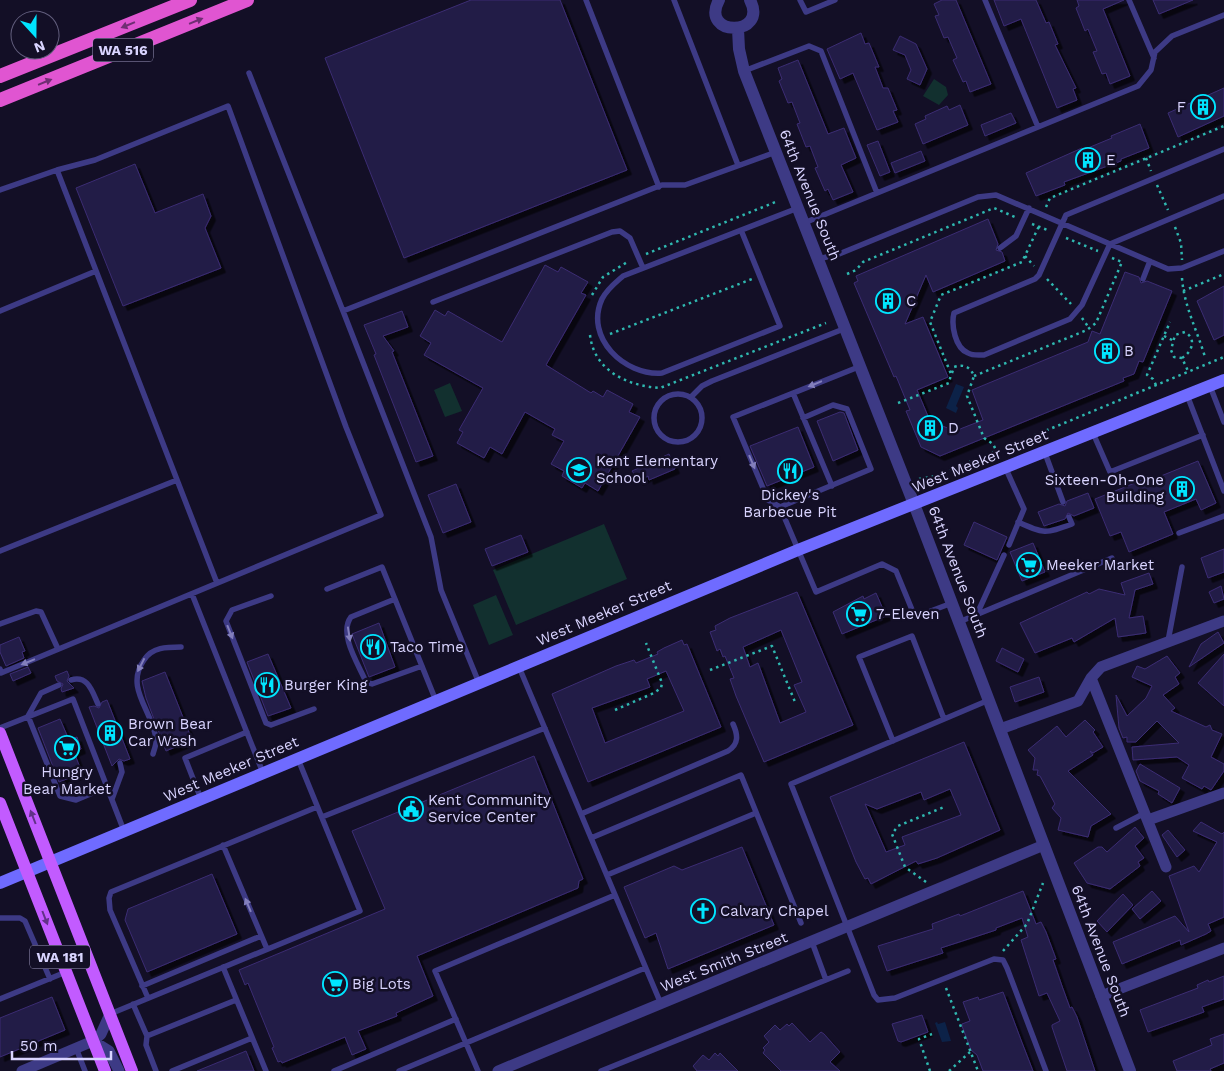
<svg xmlns="http://www.w3.org/2000/svg" width="1224" height="1071" font-family="'Work Sans',sans-serif">
<style>
.green{fill:#12302f}
.water{fill:#0c2248}
.building{fill:#241b47;stroke:#3b2d73;fill-rule:evenodd;filter:url(#shadow)}
.lines{fill:none;stroke-linecap:round;stroke-linejoin:round}
.path{stroke:#2fb8b0;stroke-width:2.5;stroke-dasharray:2.5 4;stroke-linecap:butt}
.service{stroke:#3d3a85;stroke-width:5.5}
.minor{stroke:#3d3a85;stroke-width:11}
.tertiary{stroke:#3d3a85;stroke-width:12}
.secondary{stroke:#6f6bff;stroke-width:12}
.primary{stroke:#c25bff;stroke-width:12}
.trunk{stroke:#e055d1;stroke-width:14}
.oneway{fill:#6f2e73}
.oneway2{fill:#837fbc}
.oneway3{fill:#623188}
.labels{text-anchor:middle;dominant-baseline:central;stroke-width:5;stroke-linejoin:round;paint-order:stroke}
.shield{fill:#130f26;stroke:#9e99be;stroke-width:1}
.shield-label{font-size:14px;font-weight:bold;fill:#d9d4ff}
.poi-label{font-size:15px;fill:#d9d4ff;stroke:#130f26;text-anchor:start}
.street-label{font-size:15px;fill:#d9d4ff;stroke:#130f26}
</style>
<defs>
<filter id="shadow"><feDropShadow dx="4.5" dy="4.5" stdDeviation="0" flood-color="#0009"/></filter>
</defs>
<rect width="100%" height="100%" fill="#130f26"/>
<path class="green" d="M934,79L946,87L948,95L939,105L923,96Z
M450,383L462,411L445,417L434,390Z
M604,524L627,579L516,625L493,570Z
M496,595L513,635L489,645L473,605Z"/>
<path class="water" d="M956,384L964,387L956,406L958,408L956,413L946,408Z
M937,1022L938,1024L945,1022L951,1041L942,1042L935,1023Z"/>
<path class="building" d="M471,0H560L627,170L404,258L325,58Z
M942,0H956L991,84L970,92L966,81L963,82L953,60L957,58L948,37L944,38L935,16L939,15L934,4Z
M994,0H1036L1046,23L1049,22L1058,44L1055,45L1076,88L1073,89L1077,100L1057,108L1021,19L1004,26Z
M1077,0H1124L1103,9L1130,76L1110,84L1106,73L1102,74L1093,52L1097,51L1088,29L1085,31L1076,8L1079,6Z
M1153,0H1193L1159,14Z
M861,33L865,44L869,43L879,67H875L883,88H888L897,110L893,111L898,122L877,130L853,73L840,79L827,49Z
M900,36L916,44L927,69L920,85L907,79L911,70L905,55L893,50Z
M798,60L828,134L844,128L856,158L841,165L853,192L833,200L828,189L825,191L815,168L818,167L810,146L806,147L797,124L800,123L792,102L788,103L779,81L782,79L778,68Z
M1224,88V116L1178,137L1168,113Z
M960,105L968,125L923,144L915,124L926,119L925,116L947,106L949,110Z
M1011,113L1016,123L985,136L981,125Z
M1140,124L1149,148L1121,159V161L1064,182L1065,185L1036,196L1026,173L1082,148L1083,150L1112,138L1111,136Z
M878,141L890,172L880,176L867,145Z
M921,151L925,161L895,173L891,163Z
M135,164L155,213L203,194L211,216L205,228L221,268L123,306L76,188Z
M988,219L998,244L996,250L1002,252L1005,261L933,292L926,275L905,324L923,317L948,377L917,390L930,421L955,431L983,420L972,390L1088,342L1092,331L1100,334L1125,272L1139,277L1141,283L1147,281L1172,291L1143,362L1139,361L1134,374L1123,378L1124,381L940,456L921,447L906,411L910,410L896,376L894,377L854,283L858,281L856,276Z
M545,265L558,272L561,267L588,282L581,293L586,295L546,365L591,393L593,391L603,397L607,390L633,404L629,412L640,417L598,491L585,483L582,488L562,476L564,471L551,464L564,441L552,435L555,429L525,412L502,454L490,447L484,458L457,443L463,432L459,430L483,388L424,355L431,343L420,336L435,310L445,316L448,311L502,342Z
M1224,286V335L1214,340L1197,301Z
M402,311L408,327L383,336L394,351L392,352L433,456L416,462L374,355L376,354L364,325Z
M840,412L844,413L858,450L833,461L817,421Z
M798,427L814,467L767,486L750,446Z
M669,454L675,469L649,480L648,476L639,481L632,471Z
M1198,461L1216,503L1201,510L1196,499L1164,512L1173,534L1129,552L1121,532L1110,536L1095,499L1150,477L1151,480Z
M456,484L471,522L443,533L428,495Z
M1088,493L1094,508L1074,516L1068,513L1065,519L1044,526L1038,512L1059,504L1065,506L1067,501Z
M974,522L1007,537L997,560L964,545Z
M521,535L528,552L492,566L485,549Z
M1033,543L1045,572L1022,581L1010,552Z
M1224,549V572L1208,578L1201,558Z
M1149,573L1153,584L1135,590L1129,618L1143,616L1146,633L1118,637L1115,618L1074,642L1072,638L1035,653L1020,623L1087,592L1089,594L1099,589L1125,595L1121,583Z
M1221,586L1224,599L1214,603L1209,592Z
M797,592L853,725L764,762L736,696L730,679L734,678L725,656L723,657L720,649L717,651L710,632L716,630L715,626L730,618ZM781,630L802,682L794,685L806,712L780,723L758,663L750,667L743,647Z
M876,593L886,616L842,634L833,612L863,596L864,599Z
M379,623L395,667L369,677L352,634Z
M1218,632L1224,643L1189,667L1201,644Z
M19,637L25,651L22,652L24,658L6,666L0,652V645Z
M682,640L684,645L687,644L721,727L588,782L552,694L616,666L634,660L636,663L658,654L657,652L664,648ZM666,671L684,711L605,743L592,708L650,687L647,679Z
M1002,648L1024,659L1018,672L996,661Z
M268,654L291,708L268,716L247,662Z
M1224,654V706L1198,683Z
M1167,656L1180,673L1175,677L1179,684L1163,695L1175,708L1171,711L1206,727L1210,725L1212,730L1222,734L1211,757L1224,764V771L1211,790L1204,786L1202,789L1182,778L1189,765L1177,757L1133,760L1132,747L1179,743L1157,721L1136,742H1127V737L1123,738L1119,728L1116,695L1127,716L1146,698L1152,686L1132,677L1137,666L1145,669Z
M28,667L31,673L13,681L10,674Z
M67,671L69,676L67,681L74,688L62,692L61,689L63,684L57,681L55,676Z
M165,672L192,740L166,751L146,698L142,681Z
M1039,677L1044,692L1015,702L1010,687Z
M107,700L130,759L124,761L119,759L112,766L89,707L94,706L99,708L102,702Z
M60,719L69,740L77,737L81,749L74,752L82,773L59,782L38,728Z
M1085,720L1095,730L1093,732L1103,747L1093,753L1090,751L1093,755L1068,771L1111,814L1091,826L1088,837L1058,830L1061,818L1052,808L1055,804L1040,776L1037,775L1038,770H1033L1035,758L1028,750L1057,726L1066,737Z
M964,742L1000,830L937,858L918,864L916,861L871,884L868,878L865,879L856,862L830,797ZM950,789L961,815L902,837L905,845L886,852L865,804L877,809L921,792L924,800Z
M534,756L583,879L579,881L578,888L417,956L433,996L396,1013L397,1016L358,1031L366,1049L352,1055L345,1037L282,1063L281,1061L278,1062L272,1048L274,1047L248,983L245,985L239,970L385,909L352,831Z
M1140,764L1180,788L1172,803L1158,794L1159,791L1140,781L1136,771Z
M1201,822L1222,834L1224,832V917L1208,924L1211,931L1206,934L1181,945L1180,940L1122,964L1113,942L1175,916L1189,932L1169,876L1194,866L1199,872L1217,842L1193,831Z
M1135,827L1144,838L1135,846L1144,858L1138,862L1140,866L1110,889L1087,883L1074,863L1098,847H1102L1107,852Z
M1168,830L1185,850L1177,857L1162,835Z
M742,847L774,925L668,969L656,933L645,938L624,887L674,866L682,870Z
M212,874L237,934L147,972L125,920L128,909Z
M1023,891L1036,924L1041,922L1046,932L1056,959L1053,960L1062,986L1070,1008L1072,1007L1077,1017L1095,1071H1067L1052,1027V1025L1060,1021L1047,993L1039,996L1021,940L1028,937L1022,918L996,928V930L941,948L943,953L887,971L878,946L933,929L932,924L959,914L960,916Z
M1152,891L1161,901L1140,919L1132,909Z
M1123,894L1133,905L1107,932L1097,921Z
M1224,976V999L1202,1007L1204,1012L1148,1032L1140,1010L1198,988L1197,985L1208,980L1209,982Z
M1003,992L1021,1040L1033,1071H983L977,1055L971,1050L962,1026V1024L970,1021L963,1002L978,997L979,1000Z
M52,997L65,1030L0,1057V1018Z
M922,1015L928,1032L901,1042L898,1041L892,1024Z
M792,1023L810,1042L821,1032L824,1034L840,1052L830,1062L840,1071H781L763,1053L765,1050L763,1048L769,1042L764,1036L775,1025L780,1030L787,1024L789,1026Z
M1224,1034V1063L1210,1069L1211,1071H1177L1173,1061L1212,1045L1210,1039Z
M246,1051L254,1071H197Z
M715,1053L718,1056L720,1053L738,1071H697L693,1066L703,1055L709,1060Z"/>
<g class="lines">
<path class="path" d="M1146,158L1151,171
M1157,185L1168,210
M1046,207L1050,198L1224,126
M1032,224L1050,231
M1175,227L1181,243L1182,260
M1066,238L1098,251
M646,254L778,201
M1025,256L1034,266
M847,274L856,270L863,262L994,208L1015,217
M1182,278C1184,306 1197,330 1205,357
M1047,279L1071,304
M1183,291L1224,274
M592,295L603,277L629,261
M1082,318L1089,328
M610,334L752,279
M590,335C594,371 628,386 660,388L826,323
M1164,336L1172,340
M1182,358C1192,352 1197,339 1185,332L1175,335L1171,350L1174,357L1182,358L1188,371
M952,373L954,367C963,364 970,366 974,376L967,396L984,438L993,444L996,450
M974,376L1087,330L1096,323L1122,262L1112,258
M1156,385L1153,379L1147,375L1170,322
M898,403L949,383L951,374L930,322L941,295L1022,262L1039,226
M919,479L936,476L1224,357
M710,670L772,646L795,702
M615,710L654,693L661,688L662,683L646,643
M926,882L905,867L892,834L898,826L944,807
M1003,951L1027,924L1043,883
M946,988L978,1071
M930,1071L919,1039L932,1034
M949,1071L970,1052"/>
<path class="service" d="M586,0L659,187
M674,0L738,165
M800,0L806,12L835,0
M985,0L1038,127
M1129,0L1154,58
M744,71L809,46L821,51L877,193
M249,73L343,311L654,188L662,185H685L776,152
M1224,149L1066,215L1039,275L1035,279L954,313C951,325 955,348 968,353C973,356 979,355 984,355L1070,319L1082,305L1110,244L1224,196
M57,170L217,583
M0,190L57,170L95,160L228,106L346,427L381,515L1,673L0,669
M804,223L1138,86L1151,70L1155,52L1172,36L1224,15
M741,230L780,326L662,373C625,376 584,338 602,299C607,289 615,283 623,276L798,208
M1000,248L1016,236L1029,208
M818,259L839,254L978,197L996,195L1168,269L1182,268L1224,251
M1143,279L1150,261
M433,302L612,232L620,231L630,238L643,268
M0,311L96,271
M343,311L431,537L441,590L479,683
M1210,386L1224,422
M793,393L832,486
M654 418a24 24 0 1 1 48 0a24 24 0 1 1-48 0Z
M1187,395L1224,491
M691,397L702,386L712,381L846,328
M803,418L833,405L847,409L871,469L780,507L816,592L882,564L896,571L915,617L952,603
M1093,433L1110,472L1203,435
M1045,453L1063,502
M1006,469L1024,509L1009,545
M780,507L768,500L733,417L861,366
M1018,522C1044,534 1045,534 1072,524L1069,517
M1179,533L1224,516
M0,551L177,480
M327,589L382,567L436,701
M192,594L263,773
M271,596L232,610L226,621L266,723L271,725L314,709
M395,599L351,617C338,634 359,665 366,682L372,684L422,666
M977,614L1004,555
M959,622L1112,558
M0,624L36,611L41,612L58,649
M1168,641L1182,567
M519,667L661,1004
M71,680C88,675 92,691 98,704
M59,685L41,693L28,716L60,796L76,800L107,787
M989,700L791,784L874,995L878,1000L895,998L994,959L1003,960L1007,968L1046,1071
M0,728L73,699L124,831
M893,741L859,657L912,636L944,719
M153,754C154,750 157,743 156,739C153,711 124,688 144,660C152,647 167,647 181,647
M112,799L122,772L120,763
M201,799L185,758L247,732
M581,814L728,751C739,744 738,735 733,724
M322,817L545,728
M1116,828L1145,813
M591,838L741,775L801,923
M223,845L267,949
M607,875L756,813
M0,918H20L25,921L50,979
M812,942L826,980
M223,967L266,1071
M142,986L261,936
M148,998L110,910L109,898L111,892L317,807
M0,999L66,972
M133,1004L147,1036L236,1000
M110,1014L360,911L298,759
M147,1036L146,1045L156,1071
M76,1048L85,1071
M172,1071L252,1038
M334,1071L456,1019
M399,1071L645,968
M478,1071L435,971L615,895
M601,1071L848,971"/>
<path class="minor" d="M1091,678L1166,867
M1000,729L1078,701L1091,678L1101,667L1224,621
M1148,820L1224,793
M1101,996L1224,948
M93,1041L109,1051L119,1071
M22,1071L93,1041L101,1034L110,1014
M498,1071L1044,845"/>
<path class="tertiary" d="M719,0C699,37 769,37 750,0
M738,29L739,49L744,71L914,504L1130,1071"/>
<path class="secondary" d="M0,883L798,550L1224,380"/>
<path class="primary" d="M0,733L132,1071
M0,803L105,1071"/>
<path class="trunk" d="M0,76L190,0
M0,100L247,0"/>
</g>
<defs><path id="oneway-solid" d="M-6-.8H1V-3.2L6.5 0L1 3.2V.8H-6Z" transform="scale(1.25)"/></defs>
<g class="oneway">
<use href="#oneway-solid" transform="translate(196 21) rotate(-22)"/>
<use href="#oneway-solid" transform="translate(128 25) rotate(158)"/>
<use href="#oneway-solid" transform="translate(45 82) rotate(-22)"/>
</g>
<g class="oneway2">
<use href="#oneway-solid" transform="translate(815 384) rotate(158)"/>
<use href="#oneway-solid" transform="translate(752 462) rotate(67)"/>
<use href="#oneway-solid" transform="translate(230 632) rotate(68)"/>
<use href="#oneway-solid" transform="translate(349 634) rotate(81)"/>
<use href="#oneway-solid" transform="translate(28 662) rotate(158)"/>
<use href="#oneway-solid" transform="translate(141 665) rotate(117)"/>
<use href="#oneway-solid" transform="translate(248 905) rotate(-113)"/>
</g>
<g class="oneway3">
<use href="#oneway-solid" transform="translate(33 817) rotate(-111)"/>
<use href="#oneway-solid" transform="translate(45 918) rotate(69)"/>
</g>
<defs>
<symbol id="building-ring" viewBox="-11 -11 22 22"><circle r="9.5" fill="#130f26" stroke="#00e5ff" stroke-width="1.5"/><path d="M-4-6H4V6H1V3H-1V6H-4ZM-2.5-4.3h1.7v1.8h-1.7ZM.8-4.3h1.7v1.8H.8ZM-2.5-1h1.7V.8h-1.7ZM.8-1h1.7V.8H.8Z" fill="#00e5ff"/></symbol>
<symbol id="school-ring" viewBox="-11 -11 22 22"><circle r="9.5" fill="#130f26" stroke="#00e5ff" stroke-width="1.5"/><path d="M0-5L7-2L0 1L-7-2ZM-4 1L0 2.5L4 1V4Q0 6-4 4Z" fill="#00e5ff"/></symbol>
<symbol id="restaurant-ring" viewBox="-11 -11 22 22"><circle r="9.5" fill="#130f26" stroke="#00e5ff" stroke-width="1.5"/><path d="M-5-6h1v4h1v-4h1v4h1v-4h1v5L-1.5 .5V6h-2V.5L-5-1ZM5-6V6H3V1.5H1.5Q1.5-4 5-6Z" fill="#00e5ff"/></symbol>
<symbol id="supermarket-ring" viewBox="-11 -11 22 22"><circle r="9.5" fill="#130f26" stroke="#00e5ff" stroke-width="1.5"/><path d="M-6-5.5h2.5l.6 2H6L4.5 2H-2.5L-4.4-4H-6ZM-1.5 3.2a1.3 1.3 0 1 0 .1 0ZM3 3.2a1.3 1.3 0 1 0 .1 0Z" fill="#00e5ff"/></symbol>
<symbol id="civic-ring" viewBox="-11 -11 22 22"><circle r="9.5" fill="#130f26" stroke="#00e5ff" stroke-width="1.5"/><path d="M-.6-6.5H3V-4.5H.6V-3L4-1V1h2V6H-6V1h2V-1L-.6-3ZM-1.2 2.5V6h2.4V2.5Z" fill="#00e5ff"/></symbol>
<symbol id="church-ring" viewBox="-11 -11 22 22"><circle r="9.5" fill="#130f26" stroke="#00e5ff" stroke-width="1.5"/><path d="M-1.2-6h2.4v3.5h3.3v2.4h-3.3V6h-2.4V-.1h-3.3v-2.4h3.3Z" fill="#00e5ff"/></symbol>
</defs>
<g fill-rule="evenodd">
<use href="#building-ring" x="1189" y="93" width="28" height="28"/>
<use href="#building-ring" x="1074" y="146" width="28" height="28"/>
<use href="#building-ring" x="874" y="287" width="28" height="28"/>
<use href="#building-ring" x="1093" y="337" width="28" height="28"/>
<use href="#building-ring" x="916" y="414" width="28" height="28"/>
<use href="#school-ring" x="565" y="456" width="28" height="28"/>
<use href="#restaurant-ring" x="776" y="457" width="28" height="28"/>
<use href="#building-ring" x="1168" y="475" width="28" height="28"/>
<use href="#supermarket-ring" x="1015" y="551" width="28" height="28"/>
<use href="#supermarket-ring" x="845" y="600" width="28" height="28"/>
<use href="#restaurant-ring" x="359" y="633" width="28" height="28"/>
<use href="#restaurant-ring" x="253" y="671" width="28" height="28"/>
<use href="#building-ring" x="96" y="719" width="28" height="28"/>
<use href="#supermarket-ring" x="53" y="734" width="28" height="28"/>
<use href="#civic-ring" x="397" y="795" width="28" height="28"/>
<use href="#church-ring" x="689" y="897" width="28" height="28"/>
<use href="#supermarket-ring" x="321" y="970" width="28" height="28"/>
</g>
<g class="labels">
<g class="shield">
<rect x="93" y="38.5" width="60" height="23" rx="4"/>
<rect x="30" y="945.5" width="60" height="23" rx="4"/>
</g>
<g class="shield-label">
<text x="123" y="50">WA 516</text>
<text x="60" y="957">WA 181</text>
</g>
<g class="poi-label">
<text x="1186" y="107" text-anchor="end">F</text>
<text x="1106" y="160">E</text>
<text x="906" y="301">C</text>
<text x="1124" y="351">B</text>
<text x="948" y="428">D</text>
<text x="596" y="461">Kent Elementary<tspan x="596" dy="17">School</tspan></text>
<text x="1164" y="480" text-anchor="end">Sixteen-Oh-One<tspan x="1164" dy="17">Building</tspan></text>
<text x="790" y="495" text-anchor="middle">Dickey's<tspan x="790" dy="17">Barbecue Pit</tspan></text>
<text x="1046" y="565">Meeker Market</text>
<text x="876" y="614">7-Eleven</text>
<text x="390" y="647">Taco Time</text>
<text x="284" y="685">Burger King</text>
<text x="128" y="724">Brown Bear<tspan x="128" dy="17">Car Wash</tspan></text>
<text x="67" y="772" text-anchor="middle">Hungry<tspan x="67" dy="17">Bear Market</tspan></text>
<text x="428" y="800">Kent Community<tspan x="428" dy="17">Service Center</tspan></text>
<text x="720" y="911">Calvary Chapel</text>
<text x="352" y="984">Big Lots</text>
</g>
<g class="street-label">
<text transform="translate(810 195) rotate(68)">64th Avenue South</text>
<text transform="translate(980 461) rotate(-22)">West Meeker Street</text>
<text transform="translate(958 572) rotate(69)">64th Avenue South</text>
<text transform="translate(604 613) rotate(-23)">West Meeker Street</text>
<text transform="translate(231 769) rotate(-23)">West Meeker Street</text>
<text transform="translate(1101 951) rotate(69)">64th Avenue South</text>
<text transform="translate(724 962) rotate(-22)">West Smith Street</text>
</g>
</g>
<g transform="translate(35 35) rotate(159)"><circle r="24" fill="#130f26" stroke="#625e7d"/>
<path d="M0-4L9 19L0 12L-9 19Z" fill="#00e5ff"/>
<text y="-8" font-size="14" font-weight="bold" text-anchor="middle" fill="#d9d4ff">N</text>
</g>
<path d="M12 1051v8h99v-8" fill="none" stroke="#d9d4ff" stroke-width="2.5"/>
<text x="20" y="1051" font-size="15" fill="#d9d4ff" stroke="#130f26" stroke-width="4" paint-order="stroke">50 m</text>
</svg>
